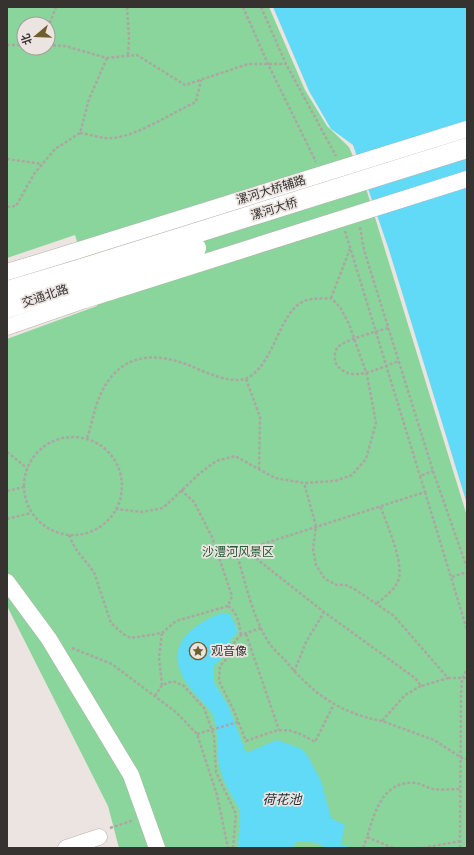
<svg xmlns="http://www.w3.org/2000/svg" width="474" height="855" font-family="Figtree,'Noto Sans SC',sans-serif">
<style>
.green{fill:#8ad59b;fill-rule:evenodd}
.water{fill:#61daf8}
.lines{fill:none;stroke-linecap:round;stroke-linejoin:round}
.minor-casing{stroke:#b7b0ac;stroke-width:17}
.major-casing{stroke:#b7b0ac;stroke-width:21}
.path{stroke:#aca6a3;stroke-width:2.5;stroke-dasharray:3 2;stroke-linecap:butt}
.minor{stroke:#fff;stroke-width:16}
.major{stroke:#fff;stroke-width:20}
.minor-bridge-casing{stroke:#b7b0ac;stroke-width:17;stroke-linecap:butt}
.major-bridge-casing{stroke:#b7b0ac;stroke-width:21;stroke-linecap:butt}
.minor-bridge{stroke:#fff;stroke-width:16}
.major-bridge{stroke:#fff;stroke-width:20}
.labels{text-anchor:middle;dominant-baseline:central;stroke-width:3.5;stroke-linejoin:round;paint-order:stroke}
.street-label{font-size:12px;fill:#353230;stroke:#ebe4e0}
.park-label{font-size:12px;fill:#225932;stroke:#ebe4e0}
.poi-label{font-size:12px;fill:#353230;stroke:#ebe4e0;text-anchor:start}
.water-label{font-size:13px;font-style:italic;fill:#1a3035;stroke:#ebe4e0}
</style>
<rect width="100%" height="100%" fill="#ebe4e0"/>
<path class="green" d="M7,7H269L305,90L327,126L349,147L365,185L467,516V848H119L108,806L7,606V339L97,306L75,235L7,258ZM24,24H48V48H24Z"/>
<path class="water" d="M273,7H467V504L389,250L353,145L331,129L309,91Z
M221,613H230L238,632L231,639L225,655L214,666V682L229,707L246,753L277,740L302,749L309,758L321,781L331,818L345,825L341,844L352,848H325L320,844L309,841L296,842L293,848H238C238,837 241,821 240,812C239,807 235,802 233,798C227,787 221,777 219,764C216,749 219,731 213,716C208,705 197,698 190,688C162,651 185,628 221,613Z"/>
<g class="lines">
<defs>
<path id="minor" d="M7,272L76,251
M7,327L85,300
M7,582L49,639L131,775L157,848
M66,848L99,837"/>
<path id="major" d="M7,291L81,269
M7,308L84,283"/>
</defs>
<use href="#minor" class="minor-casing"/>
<use href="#major" class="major-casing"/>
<path class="path" d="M127,7L129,38L128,56
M243,7L268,64L316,162
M261,7L286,64L336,156
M48,28L56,7
M7,45H24
M48,45L65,46L107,58L137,55L185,85L248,64H286
M80,133C88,134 97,137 105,138C130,141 171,113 196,102L201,80
M7,159L42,164
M7,207L16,206L34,174L55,149L80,133L89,99L107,58
M360,227L364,250L433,471L467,568
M345,231L420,476
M331,298L350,249
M388,328C376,332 346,339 338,347C334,351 335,357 335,362C349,386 378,368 399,361
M246,379L260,417L259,470
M24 486a49 49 0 1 1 98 0a49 49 0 1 1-98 0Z
M87,438C91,427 93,415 97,403C116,351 155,349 200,370C212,375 235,384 247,378C275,365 279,308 307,300C314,298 323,299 331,298L340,307L349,324L367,375L376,423L366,459L352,475L335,481L304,483L275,478L235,456L216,461L200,473L163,508L142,512L116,509
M7,452L27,468
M181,490L194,502L212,537L232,596L228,606C238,613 239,623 241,635
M7,491L24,487
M425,492L467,630
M7,519L31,513
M69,535L75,548L94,572L111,623L123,634L131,638L162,633L176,621L228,606
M244,549L324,612L415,678L421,686L448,678L394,616L356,590L346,585H337L325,579L316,565L313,549L316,526L304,483
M236,552C245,580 251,612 266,638C270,646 278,653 284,659C312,693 339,713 382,721
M219,558L425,492L420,476L433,471
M452,577L467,572
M377,603C385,597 396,589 399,578C403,559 386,523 380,505
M261,628L241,635L235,641L230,655L220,666L219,681L234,711L246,741C278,730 284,723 315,742L334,704
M162,633L159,657L162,685
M246,634L279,730
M72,648L112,664L176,712L197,734L217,795L228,848
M294,672L306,642L324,612
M448,678H467
M421,686L405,695L382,721L434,740L462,758L467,759
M155,696L162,685L173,681L184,686L204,708L214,736L216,772L236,814L233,848
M197,734L238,722
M110,828L134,820
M363,848L367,837
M393,848L367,837C375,811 383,780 416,783C422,784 427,788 433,789C442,790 452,789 461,789
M423,848L461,841
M460,848L461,694L462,679L467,669"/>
<use href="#minor" class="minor"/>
<use href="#major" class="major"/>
<defs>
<path id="minor-bridge" d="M76,251L467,129
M85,300L467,179"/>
<path id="major-bridge" d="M81,269L467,148
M84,283L196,248"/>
</defs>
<use href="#minor-bridge" class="minor-bridge-casing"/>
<use href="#major-bridge" class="major-bridge-casing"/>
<use href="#minor-bridge" class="minor-bridge"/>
<use href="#major-bridge" class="major-bridge"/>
</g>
<defs>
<symbol id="sight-ring" viewBox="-11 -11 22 22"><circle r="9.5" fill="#ebe4e0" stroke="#6f5e2c" stroke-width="1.5"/><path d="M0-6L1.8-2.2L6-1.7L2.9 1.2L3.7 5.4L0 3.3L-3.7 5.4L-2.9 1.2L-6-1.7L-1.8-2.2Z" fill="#6f5e2c"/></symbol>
</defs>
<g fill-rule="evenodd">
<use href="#sight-ring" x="188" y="641" width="20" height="20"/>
</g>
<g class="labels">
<g class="street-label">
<text transform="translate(271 190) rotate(-17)">漯河大桥辅路</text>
<text transform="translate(274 209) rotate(-17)">漯河大桥</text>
<text transform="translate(45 296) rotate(-18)">交通北路</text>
</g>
<g class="park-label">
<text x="238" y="552">沙澧河风景区</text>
</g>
<g class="poi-label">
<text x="211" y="651">观音像</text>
</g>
<g class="water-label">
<text x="282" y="799">荷花池</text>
</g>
</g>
<rect width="474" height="855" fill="none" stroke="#353230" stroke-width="16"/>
<g transform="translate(36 36) rotate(251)"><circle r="19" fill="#ebe4e0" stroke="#a29d9a"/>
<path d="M0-3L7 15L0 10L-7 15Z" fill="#6f5e2c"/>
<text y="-6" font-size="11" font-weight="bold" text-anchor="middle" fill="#353230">北</text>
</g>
</svg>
